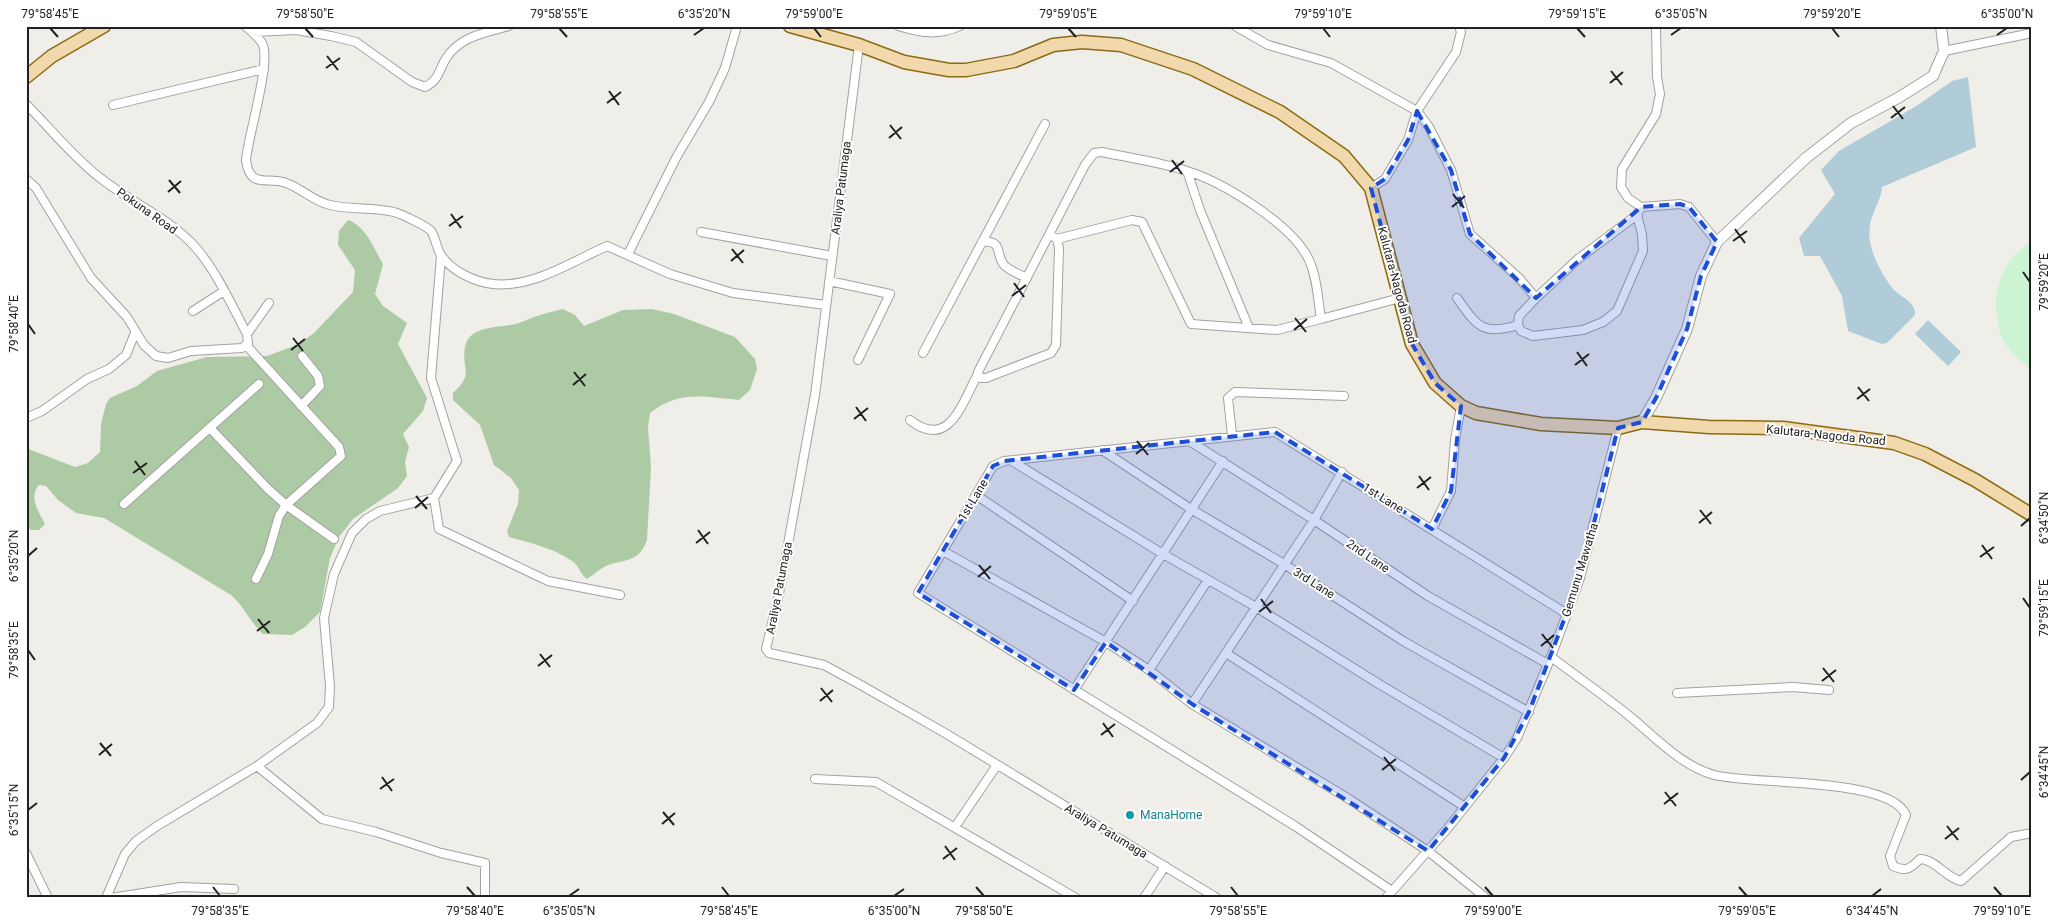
<svg xmlns="http://www.w3.org/2000/svg" width="2058" height="924" font-family="Roboto,sans-serif">
<style>
.forest{fill:#accaa3}
.park{fill:#ccf4d2}
.water{fill:#afccd8}
.lines{fill:none;stroke-linecap:round;stroke-linejoin:round}
.minor-casing{stroke:#a2a2a2;stroke-width:10}
.tertiary-casing{stroke:#a2a2a2;stroke-width:12}
.primary-casing{stroke:#8b6b13;stroke-width:15}
.minor{stroke:#fff;stroke-width:8}
.tertiary{stroke:#fff;stroke-width:10}
.primary{stroke:#f1d8ad;stroke-width:12}
.marked{fill:#1d4ed8;fill-opacity:0.2;stroke:#1d4ed8;stroke-width:4;stroke-dasharray:10 6;stroke-linejoin:round}
.ticks{fill:none;stroke:#212121;stroke-width:2}
.culture-dot{fill:#0f9aa8;stroke:#fff;stroke-width:2}
.labels{text-anchor:middle;dominant-baseline:central;stroke-width:4;stroke-linejoin:round;paint-order:stroke}
.street-label{font-size:12px;fill:#212121;stroke:#fff}
.culture-label{font-size:12px;fill:#0d838f;stroke:#fff;text-anchor:start}
.neatline{fill:none;stroke:#212121;stroke-width:2}
.ticks-label{font-size:12px;text-anchor:middle;fill:#212121}
</style>
<rect width="100%" height="100%" fill="#f0eee9"/>
<path class="forest" d="M348,220C366,226 374,249 383,264L375,294L383,306L407,323L398,344L427,398L423,411L403,434L409,447L405,462L407,476L398,488L353,519L339,537L330,558L320,612L305,627L292,635L263,634C250,622 244,606 231,595L104,518L76,513L58,500L46,486L39,485C28,497 39,512 45,524L39,530H31L26,525V448L75,467L88,463L100,452L101,424L106,404L110,398L137,386L157,371L207,357L267,356L294,346L313,334L353,292L355,270L338,245L339,231Z
M563,309L575,315L584,326L623,310L652,309L674,314L735,337L755,359L757,369L750,390L739,400C703,397 680,390 650,413L648,427L651,467L647,540C639,562 627,559 608,565C601,568 594,574 587,579C580,574 579,565 572,561C553,548 531,543 509,537L507,531L518,504L519,490L511,478L494,465L480,425L453,400V393C475,373 461,370 465,347C469,325 499,328 515,324C522,323 529,318 537,316C545,313 555,311 563,309Z"/>
<path class="park" d="M2032,242V370C2019,360 2005,349 2000,332C1989,300 2000,258 2032,242Z"/>
<path class="water" d="M1968,77L1976,147L1882,187C1881,198 1878,201 1874,212C1868,224 1868,240 1873,253C1875,261 1888,284 1894,290C1902,298 1916,302 1915,315L1887,343L1882,344L1848,331L1842,296L1820,256H1804L1799,238L1835,194L1821,170L1839,151L1918,105L1952,81Z
M1928,320L1961,352L1948,366L1915,334Z"/>
<g class="lines">
<defs>
<path id="minor" d="M245,26C251,31 258,37 262,43C272,60 248,136 246,160C250,190 267,176 286,183C301,188 313,201 330,205C350,210 373,207 394,212C401,214 427,226 431,231C436,238 436,248 441,255C451,271 475,282 493,284C533,288 571,262 607,246L670,274L733,293L826,305
M898,26C921,33 937,36 960,26
M1235,26L1268,45L1331,63L1417,111L1429,127L1451,170L1470,234L1519,278L1536,298
M1656,26L1657,77L1660,94L1656,114L1622,169L1621,187L1628,198L1641,207L1680,204L1689,207L1717,242
M252,32L296,30L331,36L356,42L412,82L425,87C438,81 439,71 445,60C459,36 485,33 509,26
M859,45L815,395L779,594L766,649L769,653L824,665L859,684L945,733L1217,898
M1944,51L2032,33
M26,104C50,128 72,156 99,177C130,202 170,218 197,249C218,274 232,306 247,334
M113,105L264,69
M1187,171L1200,210L1249,328
M26,179L36,188L91,278L127,317L144,345L156,356L168,358L191,351L242,348L248,343L247,334L269,303
M1371,188L1385,179L1408,140L1417,111L1456,52L1461,32L1459,26
M1637,215L1578,259L1536,298L1519,316L1518,325L1521,331L1533,336L1583,330L1603,322L1617,311L1643,251L1642,234L1637,215L1641,207
M701,232L832,256
M1050,235L1057,239L1059,248L1056,345L1051,353L986,378H981L978,374V372L1085,165L1094,153L1102,152C1130,158 1160,162 1187,171C1223,182 1293,225 1309,260C1317,277 1318,300 1321,319L1400,298
M1057,239L1132,220L1142,222L1191,324L1277,330L1321,319
M982,242C1005,240 994,255 1005,266C1011,271 1020,275 1027,278
M628,254L677,156L709,102L725,68L737,26
M829,281L890,294L858,360
M1457,298C1477,326 1482,336 1518,325
M193,311L224,291
M246,345L339,447L341,456L286,505L279,516L268,554L256,579
M923,353L1045,124
M301,406L320,386L318,376L302,356
M26,418L42,411L87,379L109,369L126,355L135,333
M910,420C949,451 962,403 978,374
M210,428L268,489L286,505L334,539
M1232,435L1228,398L1235,392L1344,396
M1191,442L1314,520L1428,596L1548,664
M1102,450L1191,509L1284,564L1403,641L1529,712
M1012,461L1163,554L1256,607L1379,684L1504,758
M976,495L1133,601
M434,498L439,529L548,581L620,595
M124,504L259,384
M1432,529L1451,491L1455,440L1461,406
M943,551L1106,642L1149,670L1192,704L1349,799L1428,851L1486,898
M1226,653L1465,807
M1551,657C1577,676 1603,695 1627,714C1653,735 1681,766 1714,775C1754,785 1890,777 1906,815L1890,856L1893,866C1906,872 1910,869 1920,859C1935,859 1946,878 1961,881L2011,837L2032,833
M1149,670L1208,580
M1074,690L1223,461
M1677,693L1793,687L1829,690
M1192,704L1314,520L1342,472
M257,766L322,819L376,832L441,853L485,863V898
M815,779L876,782L1076,898
M955,827L997,765
M26,853L48,898
M1392,891L1295,826L918,593L993,466L1004,461L1275,432L1567,614
M106,898L125,854L136,841L157,826L257,766L317,723L329,707L330,686L324,618L334,574L352,533L366,519L380,511L434,498L457,461L431,378L441,256
M111,898L181,887L234,889
M1144,898L1165,866
M1386,898L1448,828L1504,758L1517,738L1551,657L1580,578L1618,428"/>
<path id="tertiary" d="M1642,422L1656,398L1687,329L1701,276L1717,242L1806,158L1851,123L1898,98L1933,76L1944,51L1941,26"/>
<path id="primary" d="M790,26L859,45L904,62L949,70H966L1014,61L1053,45L1082,42L1121,45L1193,69L1280,112L1344,156L1371,188L1412,344L1435,383L1461,406L1476,413L1541,424L1618,428L1642,422L1709,427L1783,428L1894,443L1925,454L1975,480L2032,515
M26,77L52,56L104,26"/>
</defs>
<use href="#minor" class="minor-casing"/>
<use href="#tertiary" class="tertiary-casing"/>
<use href="#primary" class="primary-casing"/>
<use href="#minor" class="minor"/>
<use href="#tertiary" class="tertiary"/>
<use href="#primary" class="primary"/>
</g>
<path class="marked" d="M1417,111L1451,170L1470,234L1536,298L1641,207L1680,204L1689,207L1717,242L1701,276L1687,329L1656,398L1642,422L1618,428L1580,578L1529,712L1504,758L1428,851L1192,704L1106,642L1074,690L918,593L993,466L1004,461L1275,432L1432,529L1451,491L1461,406L1435,383L1412,344L1371,188L1385,179L1408,140Z"/>
<path class="ticks" d="M50,28L58,37M305,28L313,37M559,28L567,37M814,28L821,37M1068,28L1076,37M1323,28L1330,37M1577,28L1585,37M1832,28L1839,37M694,35L704,28M1671,35L1681,28M1997,35L2007,28M327,56L338,70M326,68L340,58M1611,71L1622,85M1610,83L1623,72M609,91L619,105M607,103L621,92M1893,106L1903,119M1891,118L1905,107M890,125L901,139M889,138L902,127M1172,160L1182,174M1170,172L1184,161M169,180L180,193M168,192L181,181M1453,194L1464,208M1452,207L1465,196M451,214L461,228M449,226L463,216M1735,229L1745,243M1733,241L1747,231M732,249L743,263M731,261L744,250M2023,272L2030,282M1014,283L1024,297M1012,296L1026,285M1295,318L1306,332M28,324L35,334M1294,330L1307,319M293,338L303,351M291,350L305,339M1577,352L1587,366M1575,365L1589,354M574,372L585,386M573,385L586,374M1858,387L1869,401M1857,399L1870,389M856,407L866,421M854,419L868,408M1137,441L1148,455M1136,454L1149,443M135,461L145,475M133,473L147,463M1419,476L1429,490M1417,488L1431,477M416,496L427,509M415,508L428,497M1700,510L1711,524M1699,523L1712,512M2021,526L2030,518M698,530L708,544M696,543L710,532M1982,545L1992,559M28,556L37,548M1980,557L1994,547M979,565L990,579M978,577L991,566M2023,598L2030,608M1261,599L1271,613M1259,612L1273,601M258,619L269,633M257,631L270,621M1542,634L1553,648M1541,646L1554,635M28,650L35,660M540,654L550,667M538,666L552,655M1823,668L1834,682M1822,681L1836,670M821,688L832,702M820,701L833,690M1103,723L1113,737M1101,735L1115,724M100,743L111,756M99,755L112,744M1384,757L1395,771M1382,770L1396,759M382,777L392,791M2021,780L2030,772M380,789L394,779M1665,792L1676,806M1664,804L1678,793M28,810L37,803M663,812L674,825M662,824L675,813M1947,826L1958,840M1945,839L1959,828M945,846L955,860M943,859L957,848M213,887L220,896M467,887L475,896M722,887L729,896M976,887L984,896M1231,887L1238,896M1485,887L1493,896M1739,887L1747,896M1994,887L2002,896M569,896L579,889M894,896L904,889M1872,896L1881,889"/>
<circle class="culture-dot" cx="1130" cy="815" r="5"/>
<g class="labels">
<g class="street-label">
<text transform="translate(841 188) rotate(-83)">Araliya Patumaga</text>
<text transform="translate(147 211) rotate(35)">Pokuna Road</text>
<text transform="translate(1397 285) rotate(75)">Kalutara-Nagoda Road</text>
<text transform="translate(1826 435) rotate(6)">Kalutara-Nagoda Road</text>
<text transform="translate(1383 498) rotate(32)">1st Lane</text>
<text transform="translate(973 500) rotate(-59)">1st Lane</text>
<text transform="translate(1368 556) rotate(34)">2nd Lane</text>
<text transform="translate(1580 570) rotate(-73)">Gemunu Mawatha</text>
<text transform="translate(1314 583) rotate(33)">3rd Lane</text>
<text transform="translate(779 588) rotate(-79)">Araliya Patumaga</text>
<text transform="translate(1106 831) rotate(31)">Araliya Patumaga</text>
</g>
<g class="culture-label">
<text x="1140" y="815">ManaHome</text>
</g>
</g>
<rect width="2058" height="924" fill="none" stroke="#ffffff" stroke-width="55"/>
<rect x="28" y="28" width="2002" height="868" class="neatline"/>
<g class="ticks-label">
<text x="50" y="18">79°58'45"E</text>
<text x="305" y="18">79°58'50"E</text>
<text x="559" y="18">79°58'55"E</text>
<text x="704" y="18">6°35'20"N</text>
<text x="814" y="18">79°59'00"E</text>
<text x="1068" y="18">79°59'05"E</text>
<text x="1323" y="18">79°59'10"E</text>
<text x="1577" y="18">79°59'15"E</text>
<text x="1681" y="18">6°35'05"N</text>
<text x="1832" y="18">79°59'20"E</text>
<text x="2007" y="18">6°35'00"N</text>
<text transform="translate(2044 282) rotate(-90)" y="4">79°59'20"E</text>
<text transform="translate(14 324) rotate(-90)" y="4">79°58'40"E</text>
<text transform="translate(2044 518) rotate(-90)" y="4">6°34'50"N</text>
<text transform="translate(14 556) rotate(-90)" y="4">6°35'20"N</text>
<text transform="translate(2044 608) rotate(-90)" y="4">79°59'15"E</text>
<text transform="translate(14 650) rotate(-90)" y="4">79°58'35"E</text>
<text transform="translate(2044 772) rotate(-90)" y="4">6°34'45"N</text>
<text transform="translate(14 810) rotate(-90)" y="4">6°35'15"N</text>
<text x="220" y="915">79°58'35"E</text>
<text x="475" y="915">79°58'40"E</text>
<text x="569" y="915">6°35'05"N</text>
<text x="729" y="915">79°58'45"E</text>
<text x="894" y="915">6°35'00"N</text>
<text x="984" y="915">79°58'50"E</text>
<text x="1238" y="915">79°58'55"E</text>
<text x="1493" y="915">79°59'00"E</text>
<text x="1747" y="915">79°59'05"E</text>
<text x="1872" y="915">6°34'45"N</text>
<text x="2002" y="915">79°59'10"E</text>
</g>
</svg>
